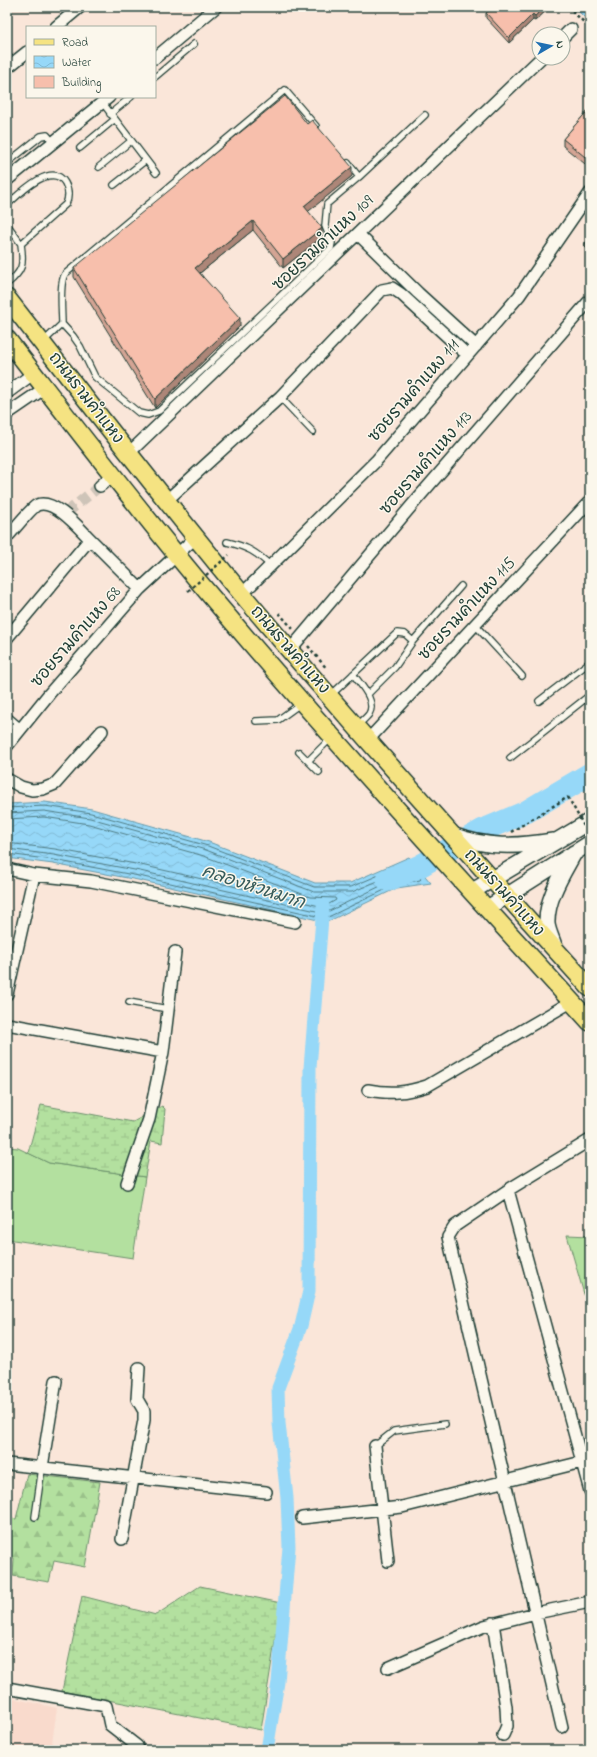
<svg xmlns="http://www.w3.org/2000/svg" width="597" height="1757" font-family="'Indie Flower','Playpen Sans Thai',sans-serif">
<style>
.built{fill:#f9dacc}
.grass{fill:#b3e09f;stroke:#698e6a}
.forest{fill:url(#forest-firs);stroke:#698e6a}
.wetland{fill:url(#wetland-marsh);stroke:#698e6a}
.water{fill:url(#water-waves);stroke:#669aaa}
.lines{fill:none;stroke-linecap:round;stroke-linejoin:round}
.shore{stroke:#4f7b82;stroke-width:1}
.canal{stroke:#96d8f8;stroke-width:13}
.river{stroke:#96d8f8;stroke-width:23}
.street-tunnel{stroke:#cec4b8;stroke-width:11;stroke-dasharray:11 5.5;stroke-linecap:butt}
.lane-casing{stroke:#1f3d34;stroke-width:8}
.street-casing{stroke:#1f3d34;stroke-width:14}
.secondary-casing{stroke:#1f3d34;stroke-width:18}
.primary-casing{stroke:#1f3d34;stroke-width:20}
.path{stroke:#1f3d34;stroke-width:2.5;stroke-dasharray:3 3;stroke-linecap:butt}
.lane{stroke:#fbf7ec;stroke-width:5.5}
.street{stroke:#fbf7ec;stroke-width:11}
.secondary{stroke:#fbf7ec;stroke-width:15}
.primary{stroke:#f5e382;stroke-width:17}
.path-bridge{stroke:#1f3d34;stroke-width:2.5;stroke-dasharray:3 3;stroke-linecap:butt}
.wall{fill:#d4a494;stroke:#1f3d34}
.shaded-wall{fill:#ad8678;stroke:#1f3d34}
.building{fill:#f7bfac;stroke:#1f3d34}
.labels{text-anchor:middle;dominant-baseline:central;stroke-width:3;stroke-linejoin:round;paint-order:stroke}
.street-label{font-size:17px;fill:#1f3d34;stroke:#fbf7ec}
.water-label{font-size:18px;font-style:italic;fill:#375c5b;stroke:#fbf7ec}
</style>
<defs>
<pattern id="forest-firs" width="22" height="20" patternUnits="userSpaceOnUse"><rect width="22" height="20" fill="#b3e09f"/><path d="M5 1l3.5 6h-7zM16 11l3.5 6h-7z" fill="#9ac18a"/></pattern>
<pattern id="wetland-marsh" width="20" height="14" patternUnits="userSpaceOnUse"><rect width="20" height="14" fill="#b3e09f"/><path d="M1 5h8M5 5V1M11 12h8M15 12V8" fill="none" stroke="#9ac18a"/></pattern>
<pattern id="water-waves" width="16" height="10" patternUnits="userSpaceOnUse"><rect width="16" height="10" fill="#96d8f8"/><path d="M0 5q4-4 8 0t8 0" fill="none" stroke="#81bad5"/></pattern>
</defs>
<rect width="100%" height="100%" fill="#fae6d9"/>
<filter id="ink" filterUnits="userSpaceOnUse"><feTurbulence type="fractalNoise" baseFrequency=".025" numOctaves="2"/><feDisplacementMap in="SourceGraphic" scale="8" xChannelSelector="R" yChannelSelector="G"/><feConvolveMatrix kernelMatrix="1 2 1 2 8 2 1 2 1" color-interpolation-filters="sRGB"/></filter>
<g filter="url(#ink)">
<path class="built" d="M7,1697L57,1708L51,1750H7Z"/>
<path class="grass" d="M7,1147L18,1148L49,1163L145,1177L133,1258L7,1239Z
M567,1235L590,1236V1315Z"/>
<path class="forest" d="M27,1474L100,1482L85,1567L54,1561L49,1582L13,1576L14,1558L7,1556V1517L16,1519Z"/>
<path class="wetland" d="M41,1105L133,1122L162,1106L165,1109L162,1143L151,1141L145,1177L49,1163L28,1153Z
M200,1586L281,1603L261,1730L62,1691L82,1596L156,1615Z"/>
<path class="water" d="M574,7H590V23Z
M45,802L92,809L209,842L315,883H350L409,857L431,883L397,888L327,922L138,880L53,864L7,858V804Z"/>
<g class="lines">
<path class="shore" d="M7,808L45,806L91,813L208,846L314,887H351L407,863L421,879L420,880L395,885L326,918L139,876L54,860L7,854
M7,813L44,811L90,818L206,850L314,892H352L406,869L412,875L410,877L393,880L325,913L140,871L54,855L7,849
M7,819L44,817L89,824L204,856L310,897L335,898L336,900L324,907L141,865L55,849L7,843"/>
<path class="canal" d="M267,1750L278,1682L289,1547L287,1498L279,1423L278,1388L301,1326L309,1291L310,1068L323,906"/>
<path class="river" d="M388,880L420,866L483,830L526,812L590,774"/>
<path class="street-tunnel" d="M66,513L100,486"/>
<defs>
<path id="lane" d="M155,77L194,44
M102,102L156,173
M110,114L131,97
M80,148L115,119
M7,163L41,136L47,135L54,143
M99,167L131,141
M359,177L425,115
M114,185L146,160
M7,205C18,195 52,160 65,183C69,190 69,197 66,204L21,244C24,265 23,271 7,284
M7,224L21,244
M62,324C62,312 59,283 65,274L285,90L316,126
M44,341L62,324L73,336L80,346L95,377L139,413L148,415L159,411L331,248L332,243L325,226L327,204L359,177L348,163
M280,397L313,432
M227,542C248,547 256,552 271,566
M476,626L522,676
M353,674C360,684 377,701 369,714C366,718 361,722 357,726
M368,694L395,667L413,641L461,586
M330,696L397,633L405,634L413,641
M539,701L590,662
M256,721L278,720L300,704
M299,752L319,772
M510,758L590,695
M308,761L331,738
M129,1002L168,1009
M375,1446L394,1431L445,1424
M35,1517L42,1468"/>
<path id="street" d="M56,27L80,7
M563,37L571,29
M155,58L216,7
M7,68L27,52
M7,180L109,97
M358,234L418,293L476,346
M7,393L34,373
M7,414L45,388
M129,453C265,321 404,190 541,58
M100,486L113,475
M166,501L280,397L382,290L392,288L401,294L463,351
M7,537C13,531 30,509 37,505C54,498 79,528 90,539L7,638
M90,539L140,589
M242,594L376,461L519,296L590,193
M290,650L418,498L590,300
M7,719L20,730
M368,740L590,501
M7,746L49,694L140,589L196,537
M7,779L21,787L32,790L43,789L55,784L102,731
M7,869L34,875L91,881L295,922
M7,994L34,875
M7,1024L163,1052L149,1119L127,1183
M163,1052L175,952
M368,1090C391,1094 405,1093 427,1086L571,1002
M508,1190L590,1491
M375,1446L388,1561
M7,1464L266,1492
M42,1467L56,1381
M302,1518L402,1507L582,1462
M122,1539L144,1420V1411L137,1399L139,1368
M493,1623L506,1707L507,1726L503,1735
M388,1668L484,1626L536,1613L590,1602
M7,1688L106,1706L110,1725L137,1746L138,1750
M562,1727L448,1237L455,1226L508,1190L590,1140"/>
<path id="secondary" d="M452,835C486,848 517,847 553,841
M471,892L590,821
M486,909L590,843
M555,949C553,941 548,932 547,924C546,899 562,875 574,853"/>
<path id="primary" d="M7,298C84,397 161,496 241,593C354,728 472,857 590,988
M7,339C73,424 139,511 209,594C332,740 462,881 590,1022"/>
</defs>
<use href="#lane" class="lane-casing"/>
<use href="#street" class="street-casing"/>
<use href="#secondary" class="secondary-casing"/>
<use href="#primary" class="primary-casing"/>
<path class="path" d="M568,7L590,28
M279,613L293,629
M308,646L327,669
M511,832L568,797"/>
<use href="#lane" class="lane"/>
<use href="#street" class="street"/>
<use href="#secondary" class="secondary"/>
<use href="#primary" class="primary"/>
<path class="path-bridge" d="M188,591L229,555
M568,797L590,837"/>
</g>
<path class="wall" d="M550,7L535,21L533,20L509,43L486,18V13Z
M590,108V168L563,146V139Z
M352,176L308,211L322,237L283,268L253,230L200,273L240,326L155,408L74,277V268Z
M590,206V222L586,216V211Z
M590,238V251L585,247V243Z"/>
<path class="shaded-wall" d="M545,7H550L535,21V16Z
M533,14V20L509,43V38Z
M352,167V176L304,215V206Z
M253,221V230L195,277V268Z
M322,228V237L283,268V259Z
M240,318V326L155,408V399Z"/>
<path class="building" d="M493,7H545L535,16L533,14L509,38L486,13Z
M285,96L307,124L312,120L352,167L304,206L322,228L283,259L253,221L195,268L240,318L155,399L74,268Z
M590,108V161L563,139Z
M590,206V217L586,211Z
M590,238V247L585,243Z"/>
</g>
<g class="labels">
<g class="street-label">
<text transform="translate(323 243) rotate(-43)">ซอยรามคำแหง 109</text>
<text transform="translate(414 391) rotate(-49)">ซอยรามคำแหง 111</text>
<text transform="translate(86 398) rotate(52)">ถนนรามคำแหง</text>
<text transform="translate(426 463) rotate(-49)">ซอยรามคำแหง 113</text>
<text transform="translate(467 609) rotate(-47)">ซอยรามคำแหง 115</text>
<text transform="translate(76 637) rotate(-49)">ซอยรามคำแหง 68</text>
<text transform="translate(290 650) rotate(49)">ถนนรามคำแหง</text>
<text transform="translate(504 893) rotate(48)">ถนนรามคำแหง</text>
</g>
<g class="water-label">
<text transform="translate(253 888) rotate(18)">คลองหัวหมาก</text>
</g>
</g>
<rect width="597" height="1757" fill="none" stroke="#fbf7ec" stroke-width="24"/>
<rect x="12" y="12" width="573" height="1733" fill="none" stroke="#1f3d34" stroke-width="1.5" filter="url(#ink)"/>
<rect x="26" y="26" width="130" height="72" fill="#fbf7ec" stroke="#a3ada2"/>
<rect x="34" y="39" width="20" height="6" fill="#f5e382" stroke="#a3ada2"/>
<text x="62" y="46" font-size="12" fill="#1f3d34">Road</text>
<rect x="34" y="56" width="20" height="12" fill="url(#water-waves)" stroke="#a3ada2"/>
<text x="62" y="66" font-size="12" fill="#1f3d34">Water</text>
<rect x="34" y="76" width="20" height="12" fill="#f7bfac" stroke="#a3ada2"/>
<text x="62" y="86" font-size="12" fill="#1f3d34">Building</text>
<g transform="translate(551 46) rotate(81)"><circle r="19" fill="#fbf7ec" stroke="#a3ada2"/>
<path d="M0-3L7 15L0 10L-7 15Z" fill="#1f6fb2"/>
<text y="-6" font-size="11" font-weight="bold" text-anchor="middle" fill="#1f3d34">N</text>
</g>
</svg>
